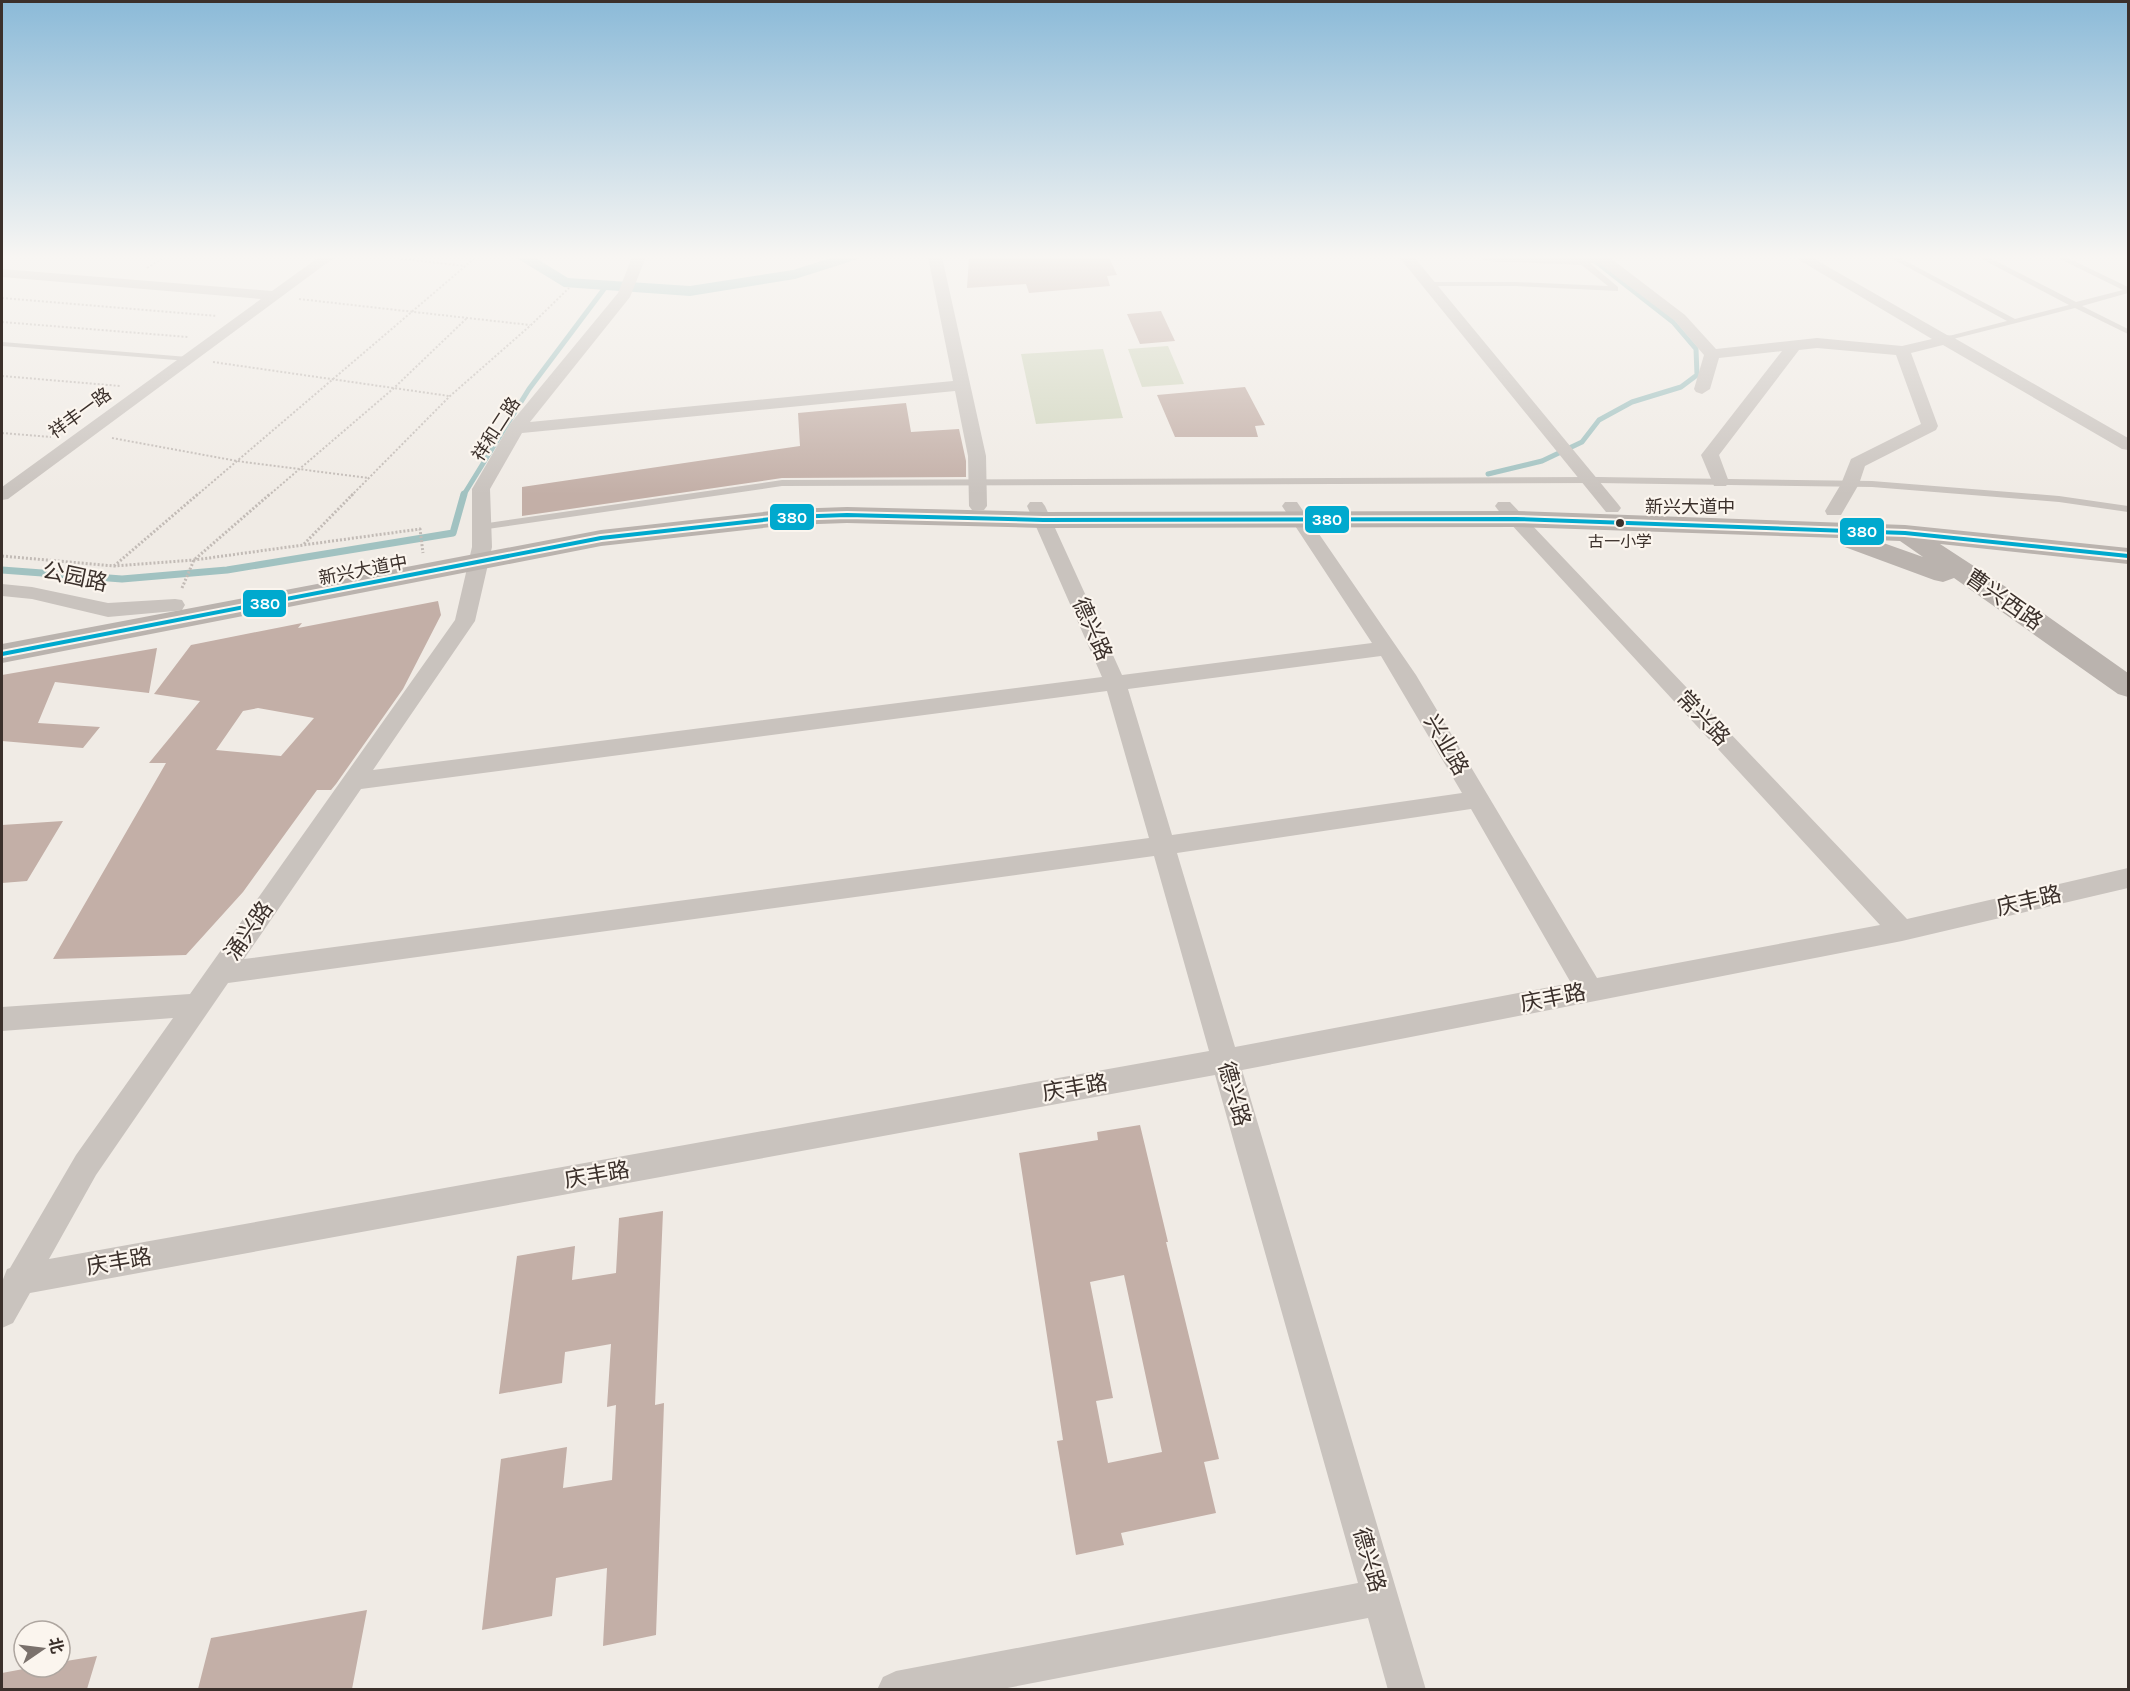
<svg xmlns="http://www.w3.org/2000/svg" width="2130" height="1691" font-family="Karla,'Noto Sans SC',sans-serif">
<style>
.green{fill:#d1d6bf}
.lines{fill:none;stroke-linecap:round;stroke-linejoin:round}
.stream-far1{stroke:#a1c2c1;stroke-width:5}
.stream{stroke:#a1c2c1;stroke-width:7}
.canal{fill:#a1c2c1;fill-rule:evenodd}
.building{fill:#c3afa7;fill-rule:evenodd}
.path-far1{stroke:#c2bbb6;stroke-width:2;stroke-dasharray:2 2;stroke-linecap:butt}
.path{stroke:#c2bbb6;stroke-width:3;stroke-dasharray:2 2;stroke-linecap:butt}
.lane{fill:#c9c3be;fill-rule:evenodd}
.street{fill:#c9c3be;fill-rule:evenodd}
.secondary{fill:#bab3ae;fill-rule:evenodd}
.bus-1-casing{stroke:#fbf5ee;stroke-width:8}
.bus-1{stroke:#00a9ce;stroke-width:4}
.bus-dot{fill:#3b302b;stroke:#fbf5ee;stroke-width:2}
.labels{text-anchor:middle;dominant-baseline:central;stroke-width:4.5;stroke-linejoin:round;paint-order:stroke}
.far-bus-label{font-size:16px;fill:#3b302b;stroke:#fbf5ee}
.far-street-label{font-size:18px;fill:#3b302b;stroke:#fbf5ee}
.street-label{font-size:22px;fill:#3b302b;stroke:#fbf5ee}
.line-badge{stroke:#fbf5ee;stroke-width:2}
.badge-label{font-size:16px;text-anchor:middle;font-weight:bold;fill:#fff}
</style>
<rect width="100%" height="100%" fill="#f0ebe5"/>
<path class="green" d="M1168,346L1184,384L1142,387L1128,349Z
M1103,349L1123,418L1036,424L1021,354Z"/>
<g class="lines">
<path class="stream-far1" d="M1488,474L1542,461L1582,442L1599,420L1632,402L1681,387L1697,375L1696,349L1673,322L1590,257
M463,496L529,389L607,285"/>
<path class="stream" d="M2,570L122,579L227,570L453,533L464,494"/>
<path class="canal" d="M515,257H534L568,278L690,286L793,270L834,257H858L855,260L795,279L690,296L564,287Z"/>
</g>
<path class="building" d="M969,257H1109L1117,275L1107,276L1110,286L1029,293L1026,284L967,288Z
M1161,311L1175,341L1140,344L1127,314Z
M1245,387L1265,425L1255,426L1258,437H1175L1157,395Z
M906,403L911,432L959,429L966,461V477L782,478L522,516V487L800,446L798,413Z
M438,601L441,615L403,689L336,784L331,790H317L243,892L186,955L53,959L166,763H149L200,701L154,694L191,645L302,623L298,628ZM258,708L314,718L281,756L216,750L243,711Z
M157,648L149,693L55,682L38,723L100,727L83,748L2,741V675Z
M63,821L27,881L2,883V825Z
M1140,1125L1168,1242H1166L1219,1459L1204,1462L1216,1513L1121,1533L1124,1545L1076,1555L1057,1441L1063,1440L1019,1153L1098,1140L1097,1132ZM1124,1275L1162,1452L1108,1463L1096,1401L1113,1398L1090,1282Z
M663,1211L655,1405L664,1403L656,1635L603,1646L607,1568L556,1578L552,1616L482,1630L501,1459L567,1447L563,1488L612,1480L616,1405L607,1407L611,1344L565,1352L562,1383L499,1394L517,1256L575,1246L572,1280L616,1273L619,1218Z
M367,1610L352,1689H198L211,1638Z
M97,1656L87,1689H2V1673L34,1667H60V1662Z"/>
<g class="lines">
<path class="path-far1" d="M385,257L465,266
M147,268L164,257
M2,298L217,316
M299,299L530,325
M2,322L188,337
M213,362L449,396
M2,376L120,386
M2,433L51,437
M112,438L237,461L368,478
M196,496L476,257
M268,496L394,388L467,318
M351,496L450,396L531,325L569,288"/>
<path class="path" d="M304,544L353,494
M2,556L114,566L194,560L420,529L423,553
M114,566L198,494
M182,588L194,560L270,494"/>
<path class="lane" d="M1889,257H1898L2015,319L2069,305L1978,257H1988L2076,302L2123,290L2056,257H2066L2128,287V293L2082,306L2128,329V334L2075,308L1945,341V337L2007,321Z
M1579,259H1585L1618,287V291L1516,286H1428L1424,284L1428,282H1516L1608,286L1579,263Z
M2,342L188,357L192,359L188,361L2,346Z
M1597,477L1872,481L2059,496L2128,506V512L2059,502L1872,487L1597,483L782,486L481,530L476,527L481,524L782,480Z"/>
<path class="street" d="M319,257H335L8,499L2,500V487L261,299L2,277V269L272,291Z
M632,257H646L630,297L530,422L953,381L928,257H942L986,456L987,506L984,510H972L969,506L968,456L955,391L522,433L490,489L492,547L475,621L373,770L1102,677L1027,506L1030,502H1042L1045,506L1122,675L1372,643L1282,506L1285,502H1297L1416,675L1597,978L1880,925L1498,510L1495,506L1498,502H1510L1907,919L2128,868V888L1902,941L1242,1070L1426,1690H1388L1368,1618L997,1690H877L883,1677L896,1671L1358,1583L1215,1075L30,1293L13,1323L2,1328V1282L7,1269L10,1268L76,1155L173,1018L2,1031V1007L190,994L455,620L472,547V489L510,424L618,293ZM1381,656L1462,793L1172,835L1128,689ZM1107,691L1149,838L244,959L361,789ZM1471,809L1571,983L1235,1047L1177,853ZM1154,856L1209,1051L49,1259L96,1175L228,983Z
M1399,257H1414L1618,504L1621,508L1618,512H1606Z
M1478,257H1609L1685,315L1716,349L1817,338L1902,346L1932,339L1794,257H1811L1947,335L1953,336L1956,339L2128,438V450L2122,449L1943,345L1911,353L1938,426L1936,430L1865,466L1859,484L1841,515H1827L1825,511L1841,484L1851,459L1921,424L1896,355L1817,348L1799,350L1719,455L1729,482L1726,486H1714L1701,455L1782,351L1719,358L1710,389L1702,394L1696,392L1694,389L1704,355L1675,321L1597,262L1582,265L1485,261Z
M2,584L32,587L108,603L175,599L182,600L185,605L182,610L175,611L108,617L32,599L2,596Z"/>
<path class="secondary" d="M847,507L1043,512L1516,511L1905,525L2128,548V564L1940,544L2009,589L2128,673V697L2118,694L1954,578L1943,582L1934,580L1842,546L1839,538L1516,527L1043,528L847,523L790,525L601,546L2,663V644L601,530L790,509ZM1875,540L1900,541L1923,557Z"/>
<defs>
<path id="bus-1" d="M2,654L601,538L790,517L847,515L1043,520L1516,519L1905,533L2128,556"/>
</defs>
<use href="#bus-1" class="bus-1-casing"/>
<use href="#bus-1" class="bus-1"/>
</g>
<linearGradient id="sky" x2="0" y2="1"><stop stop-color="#8bbad8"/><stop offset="0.52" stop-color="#f8f6f3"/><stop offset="1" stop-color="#f8f6f3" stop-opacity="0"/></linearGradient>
<rect width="2130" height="494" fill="url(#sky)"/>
<circle class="bus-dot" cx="1620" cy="523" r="5"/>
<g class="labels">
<g class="far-bus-label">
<text x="1620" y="541">古一小学</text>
</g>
<g class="far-street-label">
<text transform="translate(80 413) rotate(-36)">祥丰一路</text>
<text transform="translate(496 429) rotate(-57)">祥和二路</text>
<text x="1690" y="507">新兴大道中</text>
<text transform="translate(363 570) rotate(-11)">新兴大道中</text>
</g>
<g class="street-label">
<text transform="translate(75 577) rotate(12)">公园路</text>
<text transform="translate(2004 600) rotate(35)">曹兴西路</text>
<text transform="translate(1092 629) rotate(66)">德兴路</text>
<text transform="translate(1703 718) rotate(47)">常兴路</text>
<text transform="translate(1446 745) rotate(60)">兴业路</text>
<text transform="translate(2029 901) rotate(-13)">庆丰路</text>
<text transform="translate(249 931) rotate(-55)">涌兴路</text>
<text transform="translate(1553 998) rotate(-11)">庆丰路</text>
<text transform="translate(1075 1088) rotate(-10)">庆丰路</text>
<text transform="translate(1234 1094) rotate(74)">德兴路</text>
<text transform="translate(597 1175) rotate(-10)">庆丰路</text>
<text transform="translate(119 1262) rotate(-10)">庆丰路</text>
<text transform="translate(1369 1560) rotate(74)">德兴路</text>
</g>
</g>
<g class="line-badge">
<rect x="769" y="503" width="46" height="28" rx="6" fill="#00a9ce"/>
<rect x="1304" y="505" width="46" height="29" rx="6" fill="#00a9ce"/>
<rect x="1839" y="517" width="46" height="29" rx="6" fill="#00a9ce"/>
<rect x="242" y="589" width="45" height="29" rx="6" fill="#00a9ce"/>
</g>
<g class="badge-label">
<text x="792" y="523">380</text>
<text x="1327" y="525">380</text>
<text x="1862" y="537">380</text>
<text x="265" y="609">380</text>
</g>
<rect width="2130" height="1691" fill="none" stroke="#3b302b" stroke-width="6"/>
<g transform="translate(42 1649) rotate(76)"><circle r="28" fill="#fbf5ee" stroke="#aea6a0" stroke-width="1.5"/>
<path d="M0-4.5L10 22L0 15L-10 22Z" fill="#7a716c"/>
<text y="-9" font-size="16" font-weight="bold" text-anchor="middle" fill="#3b302b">北</text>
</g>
</svg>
